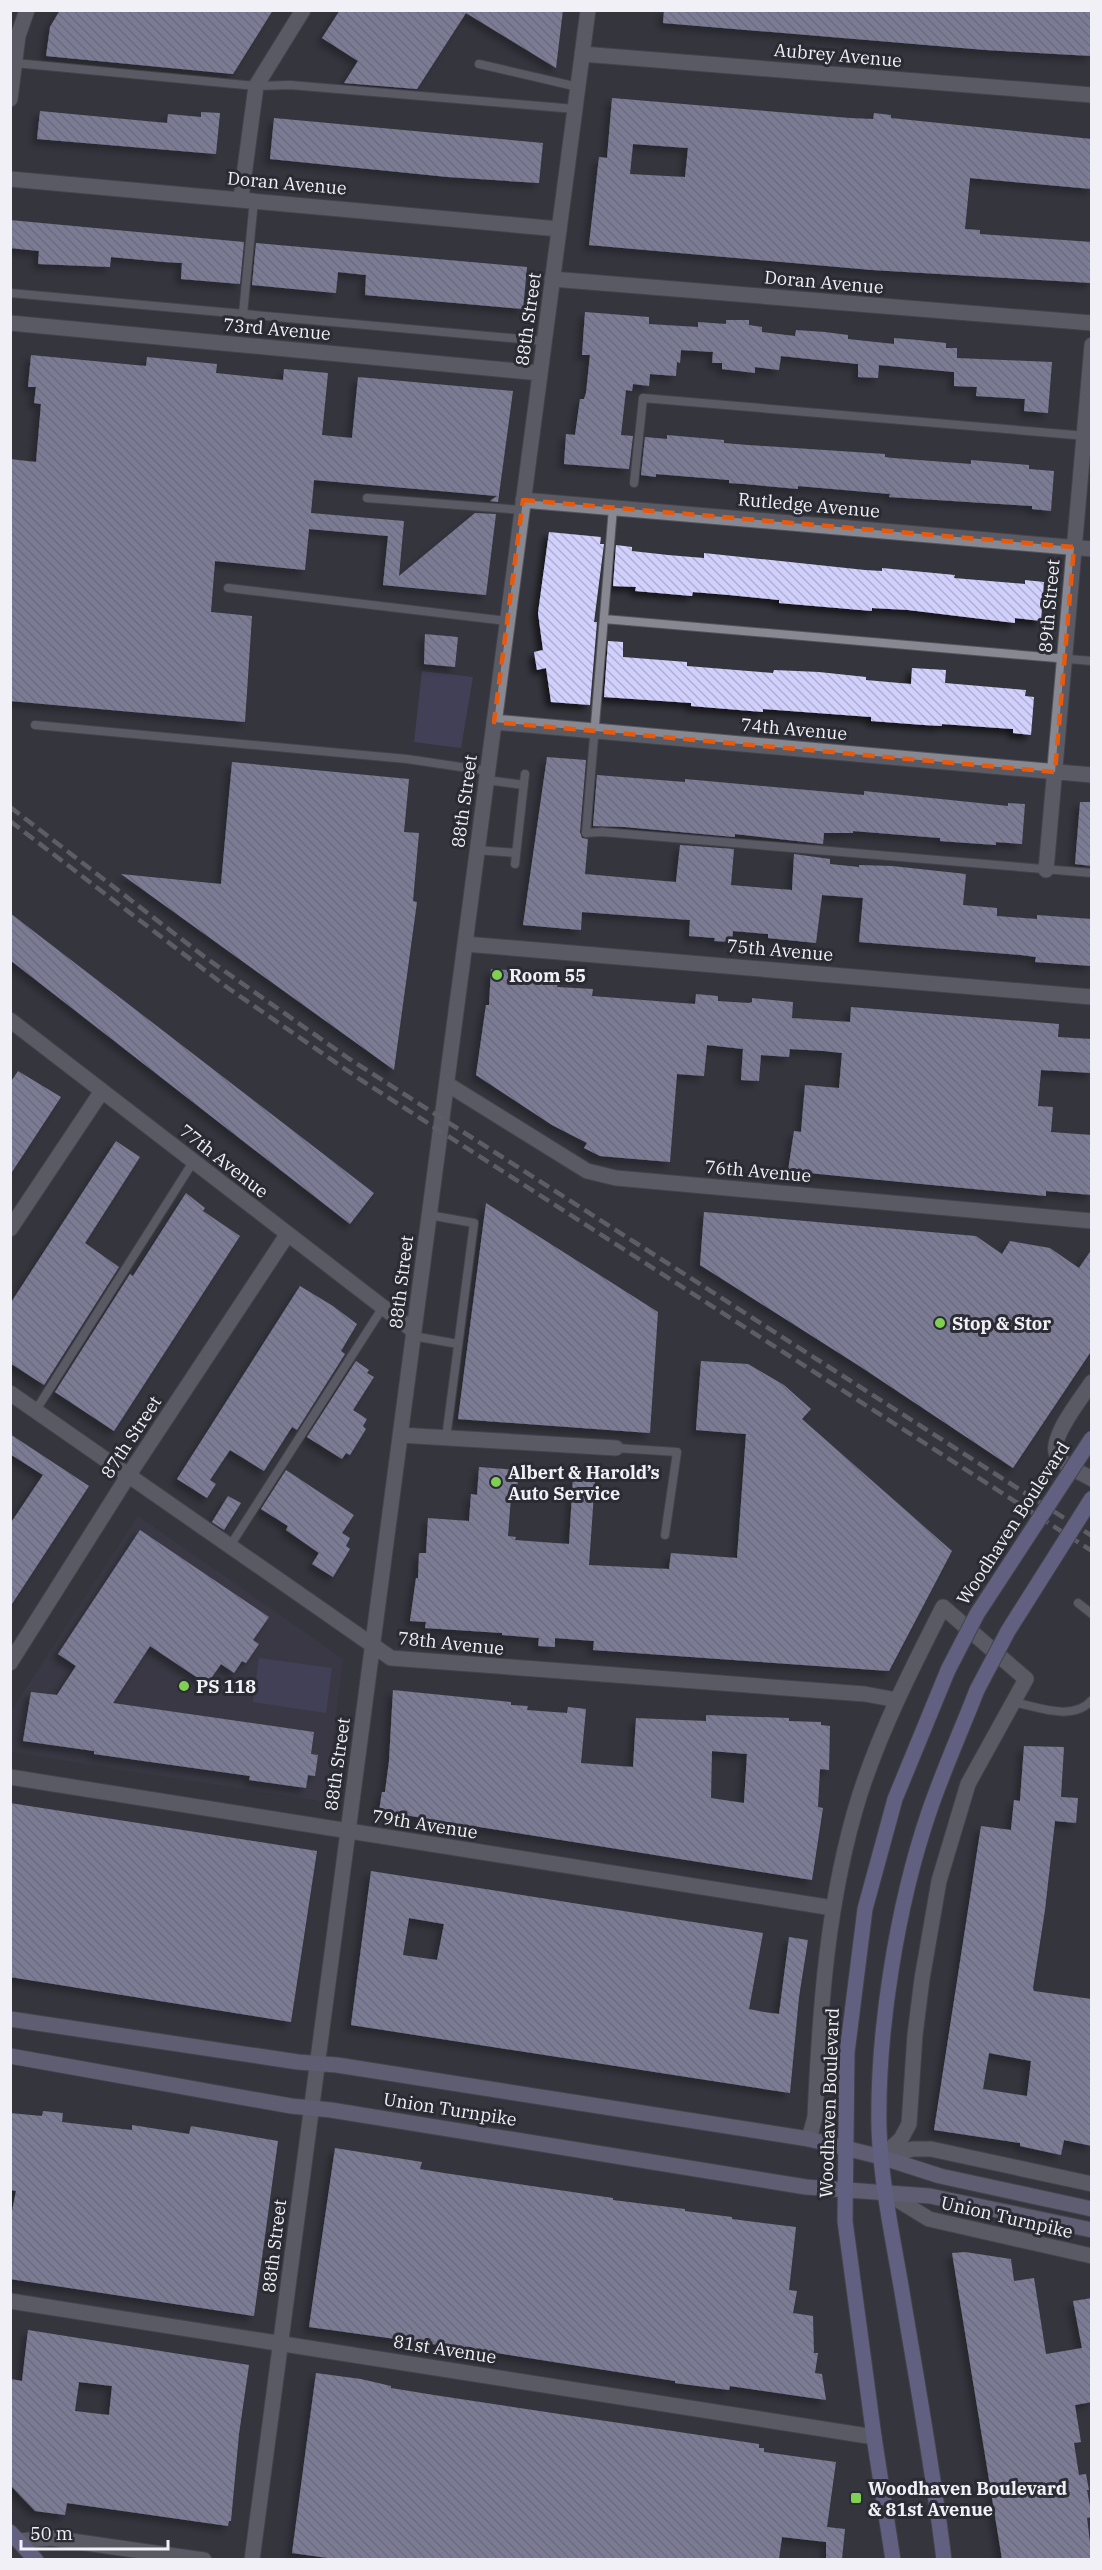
<svg xmlns="http://www.w3.org/2000/svg" width="1102" height="2570" font-family="'IBM Plex Serif',serif">
<style>
.built{fill:#3e3d4c}
.garden{fill:#504e76}
.building{fill:url(#building-back-hatch);fill-rule:evenodd;filter:url(#shadow)}
.lines{fill:none;stroke-linecap:round;stroke-linejoin:round}
.lane-casing{stroke:#54545b;stroke-width:10}
.street-casing{stroke:#54545b;stroke-width:17}
.secondary-casing{stroke:#54545b;stroke-width:17}
.primary-casing{stroke:#54545b;stroke-width:17}
.lane{stroke:#888893;stroke-width:8}
.street{stroke:#888893;stroke-width:15}
.secondary{stroke:#908fb1;stroke-width:15}
.primary{stroke:#9995d0;stroke-width:15}
.rail{stroke:#8e8e95;stroke-width:4.5;stroke-dasharray:12 6;stroke-linecap:butt}
.primary-bridge-casing{stroke:#54545b;stroke-width:17;stroke-linecap:butt}
.primary-bridge{stroke:#9995d0;stroke-width:15}
.marked{fill:none;stroke:#e8590c;stroke-width:4.5;stroke-dasharray:12 8;stroke-linejoin:round}
.poi-dot{fill:#7fd052;stroke:#2b2b34;stroke-width:2}
.labels{text-anchor:middle;dominant-baseline:central;stroke-width:6;stroke-linejoin:round;paint-order:stroke}
.street-label{font-size:18px;fill:#f0f0f6;stroke:#2b2b34}
.poi-label{font-size:18px;font-weight:bold;fill:#f0f0f6;stroke:#2b2b34;text-anchor:start}
</style>
<defs>
<pattern id="building-back-hatch" width="6" height="6" patternUnits="userSpaceOnUse" patternTransform="scale(1.5)"><rect width="6" height="6" fill="#d1d0fc"/><path d="M-1 5l2 2M0 0l6 6M5-1l2 2" fill="none" stroke="#afaed0"/></pattern>
<filter id="shadow"><feDropShadow dx="-5" dy="5" stdDeviation="3" flood-color="#0009"/></filter>
</defs>
<rect width="100%" height="100%" fill="#35353e"/>
<path class="built" d="M138,1516L343,1659L325,1802L11,1752L10,1713Z"/>
<path class="garden" d="M422,671L473,677L461,748L414,742Z
M259,1658L332,1668L326,1713L253,1702Z"/>
<path class="building" d="M60,10H273L233,74L46,56L50,27Z
M340,10H563L556,68L466,13L417,89L344,83L358,61L322,38Z
M664,10H1092V56L986,50L663,23Z
M612,98L850,118L873,119L874,113L891,115V118L1092,139V189L970,178L965,229L980,230V234L1092,242V283L872,270L589,245L599,157L607,158ZM633,144L688,148L685,177L630,174Z
M40,111L167,123L168,114L201,117V112L220,113L216,154L37,139Z
M274,118L543,143L539,183L448,177L270,159Z
M10,220L244,242L240,284L181,279L182,263L164,262L111,257L110,267L38,264L39,251L10,248Z
M256,243L527,267L523,309L365,295L366,275L338,272L336,293L252,285Z
M585,312L649,317V324L698,327V322L726,324V320H749V325L762,327V332L795,336L796,330L825,332L848,335V339L894,344V338L918,340L946,343V348H957V358L1052,362L1048,413L1024,411L1025,399L976,396L977,387L954,386V372L879,365L878,378L858,377V364L781,356L779,370L755,367V373L722,369V363H712L713,352L681,350L680,363L677,362L676,376L650,374L649,386L633,384L632,391L626,390L621,435L633,436L629,469L564,464L566,434L575,435L580,399H584L586,393L590,355H582Z
M31,355L146,366L147,357L217,364L216,373L283,380L284,369L328,373L322,435L352,438L358,377L513,391L498,502L490,501L497,496L314,480L311,513L404,521L399,576L475,513L496,514L486,595L383,585L388,536L309,529L305,570L215,561L211,612L252,616L245,722L10,701V459L36,462L41,404L34,403L36,387H28Z
M667,435L724,440V443L748,445L885,454V457L893,458L971,464V460L1029,465V469L1054,471L1051,511L1032,509V506L889,497L890,494L798,486V489L745,484L729,483V480L656,474V477L641,475L645,437L667,439Z
M549,532L601,537L600,544H604L594,622H597L590,705L551,702L546,668L537,670L534,652L543,650L538,613Z
M616,545L632,547V551L668,555L704,558V553L865,570L882,571V568L955,575L954,578L1025,584V580L1044,582L1041,621L1015,618V623L908,610L872,608V611L779,603V600L729,595L693,592L692,596L635,591L636,587L613,586Z
M425,634L458,637L455,667L424,664Z
M608,641L623,642V657L687,662V666L773,673L774,670L819,672L866,677V680L911,684L912,668L946,670L945,683L1026,690L1025,696L1034,697L1031,735L1013,733V729L942,724V726L924,725L871,721V717L763,709V712L691,706V703L604,697Z
M547,757L586,760L580,832L582,838L588,839L585,874L676,882L680,845L734,849L731,885L792,890L794,854L830,859V864L859,867V865L892,866L966,874L963,905L997,908V916L1037,919V915L1092,919V966L1035,962L1036,957L1021,955L859,942L863,898L822,895L816,943L768,938V934L733,931L732,942L714,941L715,938L689,936L690,920L582,912L581,930L523,925Z
M232,762L409,779L404,832L419,833L413,901L417,902L394,1070L121,874L221,884Z
M597,775L685,782V779L864,795V791L1008,806V803L1025,804L1022,844L996,842V845L940,841V838L853,831V833H824L823,844L735,834V837L625,827L593,826Z
M1080,802H1092V866L1075,864Z
M10,913L374,1193L350,1224L10,960Z
M491,969L544,972L543,978L558,980L557,987L593,989L592,996L695,1004L696,994L718,996V1001L749,1003L752,1002V998L793,1002L792,1018L850,1022L851,1007L1059,1024L1058,1037L1092,1039V1073L1041,1070L1038,1106L1053,1107L1051,1132L1092,1135V1195L1046,1191V1196L788,1171L794,1131L801,1132L805,1085L839,1088L842,1053L824,1051L790,1049L789,1057L761,1055L759,1081L741,1080L743,1049L707,1045L704,1076L677,1074L670,1162L600,1156L584,1148L587,1143L552,1125L476,1075L486,1005H489Z
M18,1071L61,1097L10,1175V1083Z
M116,1141L140,1157L85,1243L119,1267L44,1385L10,1363V1304Z
M186,1193L205,1208L203,1211L240,1236L114,1431L55,1392L130,1274L133,1276Z
M486,1203L658,1312L650,1433L458,1419Z
M704,1212L976,1236L1002,1254L1010,1241L1050,1248L1079,1268L1092,1249V1350L1013,1468L861,1367L700,1265Z
M300,1286L333,1306L357,1324L341,1351L345,1354L297,1430L292,1427L264,1471L230,1450L210,1480L216,1484L207,1498L177,1479Z
M356,1361L369,1370L367,1373L374,1377L353,1410L367,1419L363,1426L366,1429L350,1455L346,1453L342,1459L307,1437Z
M701,1361L748,1364L784,1385L811,1409L802,1419L952,1551L889,1671L593,1650L594,1641L555,1638V1647L538,1646L539,1638L502,1635V1633L425,1628L426,1622L410,1621L416,1578H418L419,1553H426L428,1518L469,1521L471,1494L477,1495L479,1467L518,1470L517,1497H511L508,1536L516,1537L515,1540L569,1544L573,1478L595,1479L589,1565L669,1569L671,1553L737,1558L746,1434L696,1430Z
M10,1434L89,1486L10,1607V1524L43,1475L10,1454Z
M286,1470L354,1515L342,1533L350,1538L346,1546L350,1549L333,1577L312,1564L319,1553L286,1530L288,1526L261,1509Z
M228,1496L241,1503L224,1530L212,1522Z
M140,1530L269,1617L253,1640L259,1644L246,1663L242,1661L234,1673L221,1664L207,1684L150,1646L113,1703L314,1732L311,1754L318,1755L315,1776L308,1775L306,1788L249,1780L250,1776L94,1754V1751L23,1741L31,1692L57,1695L76,1666L58,1654Z
M393,1690L511,1702V1705L528,1706L527,1710L567,1713L568,1707L586,1709L581,1763L633,1767L636,1718L706,1721V1715L789,1718V1721L821,1722V1725L830,1726L829,1770L820,1769L818,1807L823,1808L812,1880L379,1811L382,1792H385L389,1761ZM712,1751L747,1754L744,1803L711,1798Z
M1024,1746L1064,1747L1061,1797L1078,1798L1076,1823L1055,1821L1045,1910L1033,1988L1034,1991L1092,1999V2146L1064,2140L1061,2155L1020,2146V2143L934,2130L981,1826L1011,1830L1014,1800L1020,1801ZM989,2053L1031,2061L1027,2096L983,2089Z
M10,1803L317,1851L291,2022L10,1977Z
M371,1871L763,1933L749,2009L764,2012L779,2014L789,1937L808,1940L799,1997L790,2093L351,2025ZM409,1918L444,1924L437,1960L403,1955Z
M43,2111L63,2113L62,2122L96,2126L132,2130V2125L189,2134L191,2126L278,2141L254,2316L10,2279V2221L16,2191L10,2190V2113L42,2116Z
M335,2148L422,2162L420,2169L444,2173L613,2198V2200L685,2209V2211L732,2217V2219L796,2227L789,2290L797,2291L793,2313L813,2316L814,2353H818L815,2373L822,2374L826,2400L730,2386L729,2390L675,2383V2381L497,2353L309,2327Z
M965,2252L1011,2259L1014,2281L1034,2278L1046,2354L1082,2348L1073,2301L1092,2298V2402L1075,2405L1081,2442L1074,2443L1079,2475L1086,2474L1089,2490H1087L1092,2517L1087,2518L1092,2559H1002L952,2253Z
M28,2330L249,2365L239,2434L231,2521H229L228,2526L67,2503L65,2515L35,2511L10,2485L11,2379L22,2381ZM79,2382L112,2386L109,2415L75,2411Z
M316,2373L361,2379L391,2386V2388L434,2395L759,2444V2448H764V2452L836,2462L827,2527L845,2529L842,2559H826V2542L782,2537L779,2559H335L292,2553Z"/>
<g class="lines">
<defs>
<path id="lane" d="M15,63L256,86L290,85L575,109
M479,64L578,87
M10,293L544,341
M243,314L254,200
M634,483L643,398L1087,436
M367,498L522,510
M613,508L586,833L602,832L1092,873
M228,588L507,621
M604,619L1092,661
M35,725L407,759L488,771
M486,780L524,785
M477,850L516,853
M515,864L525,774
M429,1215L474,1223L446,1438
M413,1336L458,1344
M36,1410L193,1162
M616,1448L677,1452L665,1535
M230,1546L383,1307
M1078,1603L1092,1614
M1013,1702C1038,1707 1073,1722 1092,1700"/>
<path id="street" d="M582,54L1092,95
M10,99L18,36L27,10
M10,179L559,229
M241,198L256,86L303,10
M552,279L1092,323
M10,323L540,373
M523,500L1092,549
M494,722L1092,775
M1046,870L1092,345
M465,944L1092,997
M10,1020L414,1331
M447,1084L587,1171L616,1178L1092,1221
M10,1229L102,1091
M1092,1382C1082,1397 1048,1439 1057,1455C1062,1465 1082,1473 1092,1479
M10,1393L391,1658L865,1694L897,1700
M400,1435L616,1448
M10,1663L128,1476L287,1235
M10,1777L833,1908
M809,2139L815,2117C820,2008 827,1899 860,1794C881,1729 912,1668 943,1607L1026,1679L968,1784L939,1881L922,1979L915,2035L909,2124L901,2139L881,2157
M887,2155L913,2149H931L1092,2184
M885,2192L929,2219L1092,2256
M10,2301L874,2437
M19,2541L51,2538L204,2560
M252,2560L588,10"/>
<path id="secondary" d="M10,2019L298,2062L337,2065L809,2139L881,2157L940,2176L1092,2209
M10,2056L291,2106L331,2110L806,2187L930,2196L1092,2230"/>
<path id="primary" d="M10,2532L36,2560
M893,2560L874,2437L845,2221L847,2053L865,1909L895,1799L948,1670
M944,2560C933,2468 916,2377 901,2286C892,2234 881,2182 879,2129C877,2031 897,1906 929,1812C943,1771 961,1731 977,1690"/>
</defs>
<use href="#lane" class="lane-casing"/>
<use href="#street" class="street-casing"/>
<use href="#secondary" class="secondary-casing"/>
<use href="#primary" class="primary-casing"/>
<use href="#lane" class="lane"/>
<use href="#street" class="street"/>
<use href="#secondary" class="secondary"/>
<use href="#primary" class="primary"/>
<path class="rail" d="M10,807L206,958L348,1058L1092,1536
M10,821L228,988L361,1080L1092,1551"/>
<defs>
<path id="primary-bridge" d="M948,1670L977,1614L1092,1438
M977,1690L1008,1631L1092,1498"/>
</defs>
<use href="#primary-bridge" class="primary-bridge-casing"/>
<use href="#primary-bridge" class="primary-bridge"/>
</g>
<path d="M0 0H1102V2570H0ZM523,500L1074,547L1055,772L494,722Z" fill="#35353e" fill-opacity=".55" fill-rule="evenodd"/>
<path class="marked" d="M523,500L1074,547L1055,772L494,722Z"/>
<g class="poi-dot">
<circle cx="497" cy="975" r="6"/>
<circle cx="940" cy="1323" r="6"/>
<circle cx="496" cy="1482" r="6"/>
<circle cx="184" cy="1686" r="6"/>
<rect x="850" y="2492" width="12" height="12" rx="3"/>
</g>
<g class="labels">
<g class="street-label">
<text transform="translate(838 55) rotate(5)">Aubrey Avenue</text>
<text transform="translate(287 183) rotate(5)">Doran Avenue</text>
<text transform="translate(824 282) rotate(5)">Doran Avenue</text>
<text transform="translate(528 319) rotate(-82)">88th Street</text>
<text transform="translate(277 329) rotate(5)">73rd Avenue</text>
<text transform="translate(809 505) rotate(5)">Rutledge Avenue</text>
<text transform="translate(1049 606) rotate(-85)">89th Street</text>
<text transform="translate(794 729) rotate(5)">74th Avenue</text>
<text transform="translate(464 801) rotate(-82)">88th Street</text>
<text transform="translate(780 950) rotate(5)">75th Avenue</text>
<text transform="translate(224 1161) rotate(38)">77th Avenue</text>
<text transform="translate(758 1171) rotate(5)">76th Avenue</text>
<text transform="translate(401 1282) rotate(-83)">88th Street</text>
<text transform="translate(131 1437) rotate(-57)">87th Street</text>
<text transform="translate(1013 1523) rotate(-57)">Woodhaven Boulevard</text>
<text transform="translate(451 1643) rotate(6)">78th Avenue</text>
<text transform="translate(337 1764) rotate(-82)">88th Street</text>
<text transform="translate(425 1824) rotate(9)">79th Avenue</text>
<text transform="translate(829 2103) rotate(-88)">Woodhaven Boulevard</text>
<text transform="translate(450 2109) rotate(9)">Union Turnpike</text>
<text transform="translate(1007 2217) rotate(13)">Union Turnpike</text>
<text transform="translate(274 2246) rotate(-83)">88th Street</text>
<text transform="translate(445 2349) rotate(9)">81st Avenue</text>
</g>
<g class="poi-label">
<text x="509" y="975">Room 55</text>
<text x="952" y="1323">Stop &amp; Stor</text>
<text x="508" y="1472">Albert &amp; Harold’s<tspan x="508" dy="21">Auto Service</tspan></text>
<text x="196" y="1686">PS 118</text>
<text x="868" y="2488">Woodhaven Boulevard<tspan x="868" dy="21">&amp; 81st Avenue</tspan></text>
</g>
</g>
<rect width="1102" height="2570" fill="none" stroke="#f0f0f6" stroke-width="24"/>
<path d="M21 2540v9h147v-9" fill="none" stroke="#f0f0f6" stroke-width="3"/>
<text x="30" y="2540" font-size="18" fill="#f0f0f6" stroke="#2b2b34" stroke-width="4.5" paint-order="stroke">50 m</text>
</svg>
